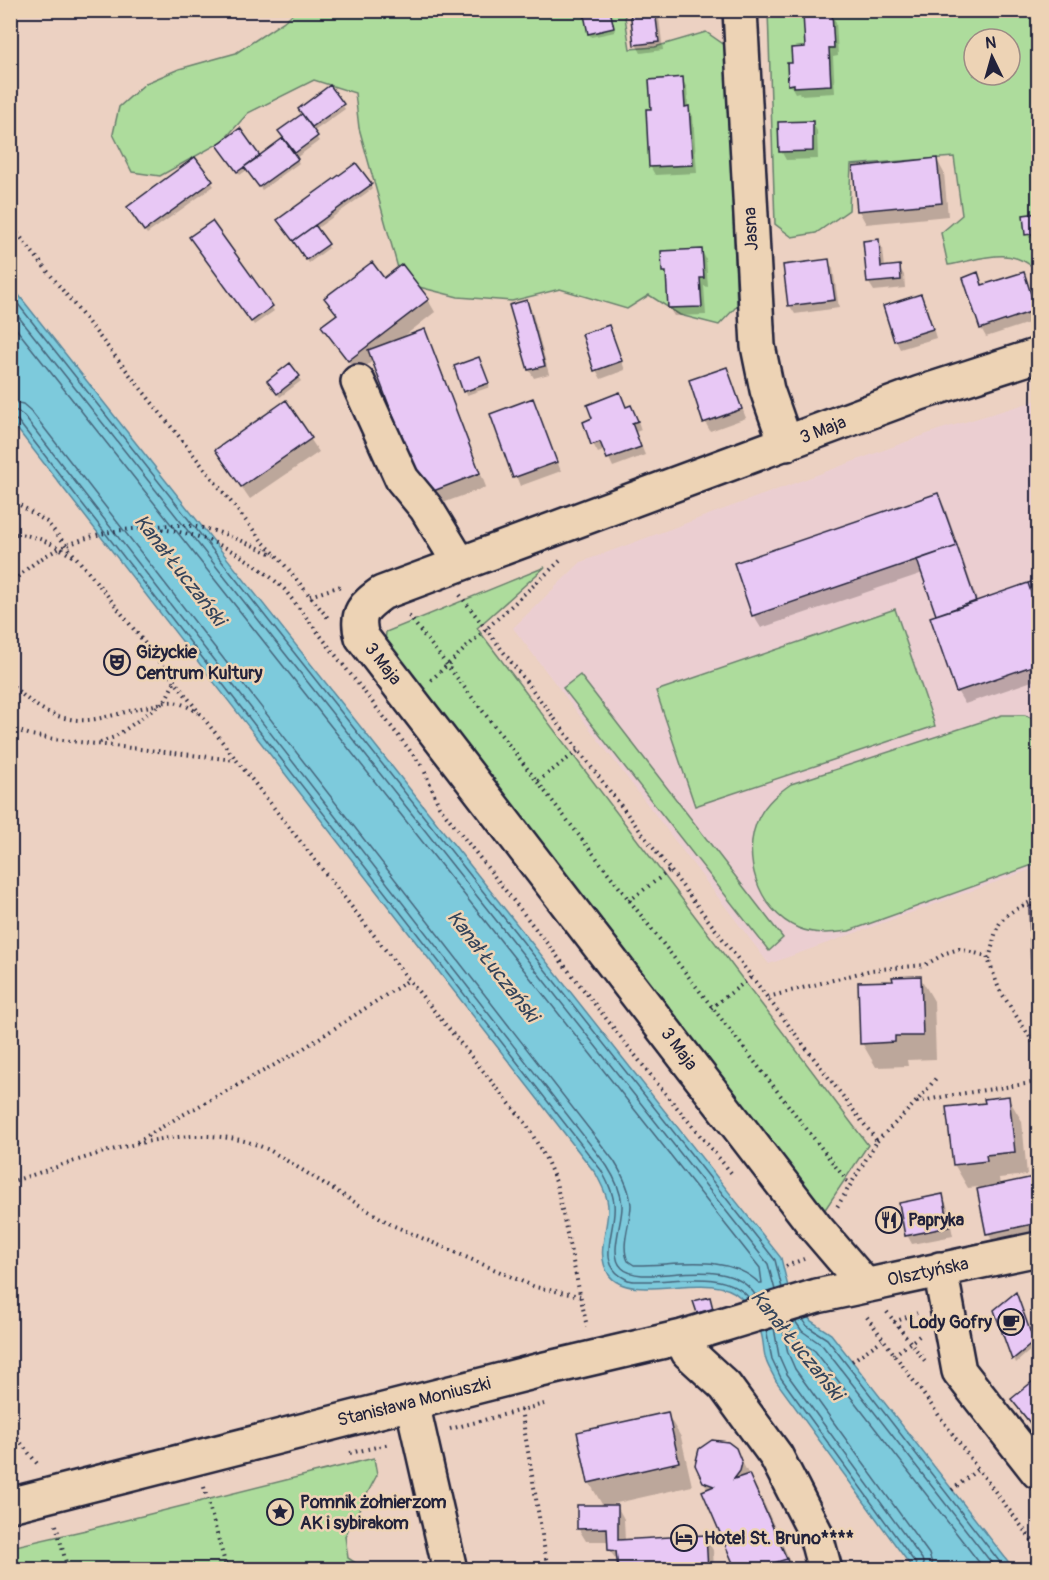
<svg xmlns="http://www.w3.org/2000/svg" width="1049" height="1580" font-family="Pangolin,sans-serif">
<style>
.built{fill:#ebced1}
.green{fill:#addc9c;stroke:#687f6c;stroke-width:1.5;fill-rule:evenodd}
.water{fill:#7dcadc;stroke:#59879c;stroke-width:1.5}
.shadow{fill:#0003}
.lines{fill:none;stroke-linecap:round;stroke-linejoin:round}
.shore{stroke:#46657b;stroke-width:1.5}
.building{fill:#e8c8f5;stroke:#22223b;stroke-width:1.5}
.minor-casing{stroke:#22223b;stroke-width:38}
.path{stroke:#22223b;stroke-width:4;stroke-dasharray:1.5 4.5;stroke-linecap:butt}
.minor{stroke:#edd3b5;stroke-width:33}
.path-bridge{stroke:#22223b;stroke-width:4;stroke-dasharray:1.5 4.5;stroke-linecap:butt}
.labels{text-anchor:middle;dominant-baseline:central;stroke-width:5;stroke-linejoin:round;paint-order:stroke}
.street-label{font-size:18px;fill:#22223b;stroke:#edd3b5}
.poi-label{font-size:18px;font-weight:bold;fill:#22223b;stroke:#edd3b5;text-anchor:start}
.water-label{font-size:20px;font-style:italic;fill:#34445b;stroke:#edd3b5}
</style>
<rect width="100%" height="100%" fill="#ecd1c2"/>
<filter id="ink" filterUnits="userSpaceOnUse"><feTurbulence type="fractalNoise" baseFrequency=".0167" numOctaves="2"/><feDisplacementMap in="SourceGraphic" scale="12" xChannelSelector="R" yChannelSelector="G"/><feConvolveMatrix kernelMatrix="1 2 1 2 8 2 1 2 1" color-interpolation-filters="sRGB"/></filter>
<g filter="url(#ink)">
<path class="built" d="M1038,400V867L769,964L513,628L581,562L938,430Z"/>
<path class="green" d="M296,11H624L630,49L655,47L706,32L726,46L737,306L719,325L680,315L649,295L627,309L560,289L512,301L458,297L419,287L398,268L359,128L355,93L314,80L248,113L223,141L160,176L132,172L113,134L119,107L146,83L179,69L236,53L283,22Z
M768,11H1038V271C1010,245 983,259 948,265L941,233L962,215L954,157L851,165L849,210L816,233L792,237L775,224ZM974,39H1010V75H974Z
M545,567L477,628L868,1145L822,1214L385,642L386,632Z
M895,609L935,726L695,806L656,691Z
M580,675L783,938L769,951L563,688Z
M1002,715H1025L1038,721V863L849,931C832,933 815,935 798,928C758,911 740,855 759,817C767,802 778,793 791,784Z
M374,1458L377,1475L345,1536L348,1558L365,1569H11V1547L86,1530Z"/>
<path class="water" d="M10,284L781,1258L788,1287L811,1321L831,1334L1014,1569H913L776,1381C773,1374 768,1367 766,1360C763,1351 764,1342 761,1333C758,1322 748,1305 740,1297C712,1268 631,1306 609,1275C595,1254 608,1231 608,1208C608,1196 601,1184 596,1174L11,421Z"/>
<path class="shadow" d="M610,10L615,32L591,37L589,33Z
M632,10H658L663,50L641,53L636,44Z
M831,14L836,22L838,56L833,57L835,93L800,95L799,92L795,93L790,84L794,64Z
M682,79L687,88L688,107L693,116L697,173L655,175L650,166L652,110Z
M330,87L345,109L313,132L319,141L296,158L299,163L262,190L247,170L240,175L221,149L259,158L285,139L304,115Z
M812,122L817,131L818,159L786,160L781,151Z
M195,160L214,186L147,234L131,211Z
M937,160L944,173L948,216L866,224L859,211Z
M370,185L372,189L316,229L329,248L309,263L281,224Z
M1038,215V237L1029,238L1025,217Z
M212,223L274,311L254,325L193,241Z
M878,241L883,249L885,268L899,267L904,275L905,288L874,291L869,283Z
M701,250L706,259L708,287L704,286L706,315L674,316L669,308L668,279L664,272Z
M828,261L833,269L839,308L795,314L790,306Z
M1023,273L1028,282L1038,320L986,337L981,328L977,274L984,286Z
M384,280L428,300L435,312L402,338L424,331L431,344L486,487L432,507L374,360L357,373L323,326L337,316L326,299Z
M921,296L926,304L936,338L900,349L896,341L885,307Z
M527,302L532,311L549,374L534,378L529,370L511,306Z
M609,327L625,370L601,379L596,370Z
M481,362L490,387L467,395L465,391Z
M290,365L301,381L280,397L271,385Z
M727,369L746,418L710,431L705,422Z
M620,394L627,408L631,407L636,415L641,430L636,432L645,455L613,467L605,450L598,453L593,444L594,419Z
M533,400L561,471L520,486L492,415Z
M286,402L319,452L250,499L225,463Z
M938,495L945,508L978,603L1038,582V679L965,704L957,691L938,616L923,573L761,628L753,615Z
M1030,907H1038V977L1033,967Z
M920,977L934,1001L936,1059L907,1060L908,1066L876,1067L862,1043L894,982Z
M1008,1098L1022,1121L1027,1175L999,1178L1000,1185L1038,1177V1232L993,1242L988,1233L978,1187L968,1188L954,1164Z
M942,1196L947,1205L953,1236L912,1244L907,1235Z
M1018,1298L1035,1346L1016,1363L995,1310Z
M711,1302L714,1312L700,1316L698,1313Z
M1038,1379V1435L1013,1399Z
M667,1414L681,1437L692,1486L608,1505V1506H617L624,1519L625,1541L705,1537L713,1550L714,1570H619V1563L609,1550V1541H586L578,1528L603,1506L589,1482Z
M735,1449L762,1499L794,1570H737L708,1490L696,1465Z"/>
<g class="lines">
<path class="shore" d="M10,294L775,1260L782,1288
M10,306L768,1264L775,1290
M10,321L760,1268L762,1283H759C728,1252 673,1266 634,1265L628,1261C620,1245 631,1222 631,1205C630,1189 622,1174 614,1161L31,411L23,404L10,401
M10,410L17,411L24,416L607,1166C614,1177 621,1191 622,1205C623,1222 608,1255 622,1268C644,1290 726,1249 756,1296
M10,418L18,421L601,1170C607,1181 613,1192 614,1204C617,1230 594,1264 626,1279C631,1282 638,1281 644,1281C677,1282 725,1269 749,1298
M803,1319L807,1326L827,1339L1006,1570
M795,1321L802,1331L822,1345L997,1570
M774,1328L779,1356L787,1374L922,1559L925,1570
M766,1330L772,1359L781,1378L916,1564L917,1570
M934,1570L929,1554L795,1369L788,1353L783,1330L785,1327L788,1328L796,1338L815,1351L985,1570"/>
</g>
<path class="building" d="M583,10H610L614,28L588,34Z
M630,10H655L659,42L634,45Z
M832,12L834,48H829L831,85L794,87V84L788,85L787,63H792L791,48L805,47L803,14Z
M683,77L685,107L689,106L693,165L649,167L646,109H651L649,80Z
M330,85L344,104L312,127L298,109Z
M302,114L318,136L295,153L278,131Z
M813,121V151L779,152L778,122Z
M240,128L260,156L237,172L217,145Z
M283,138L298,159L259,187L244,167Z
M195,157L213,181L144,231L127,207Z
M937,158L942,203L857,211L853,167Z
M356,163L372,184L293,241L277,220Z
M1038,213V233L1025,235L1023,215Z
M212,221L273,306L251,322L189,237Z
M315,225L329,244L306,260L293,241Z
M879,239L881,267L900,265L901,280L867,283L863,241Z
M702,249L704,278H700L702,307L668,308L666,272H662L661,251Z
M829,259L835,300L788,306L783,265Z
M372,262L384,278L402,264L429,299L348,361L321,326L337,314L324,298Z
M978,272L982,285L1024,272L1036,310L980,329L963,278Z
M921,294L933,329L894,341L883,306Z
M527,300L545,366L528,370L509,305Z
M609,325L622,361L594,371L582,334Z
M425,329L480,473L423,495L368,350Z
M479,357L489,383L463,392L454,366Z
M290,363L300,376L277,394L267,381Z
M727,367L742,409L703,423L689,380Z
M620,392L626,407L631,405L638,421L632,423L641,447L607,459L600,442L591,445L583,422L592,418L587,405Z
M533,398L557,462L513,478L490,414Z
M286,400L312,438L241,487L215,450Z
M938,493L957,546L752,616L734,563Z
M957,546L976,602L936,615L917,560Z
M1038,580V613L1028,583Z
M1028,583L1038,613V664L956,692L930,617Z
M1029,906H1038V967L1031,968Z
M921,976L923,1036H895V1042L860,1044L858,982L893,981L892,977Z
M1009,1096L1015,1152L986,1155L987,1161L953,1165L946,1107L985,1103L984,1099Z
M1038,1176V1223L986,1234L977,1189Z
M943,1194L949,1227L905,1236L899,1203Z
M1016,1292L1034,1342L1012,1360L994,1310Z
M710,1297L713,1309L697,1313L693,1301Z
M1038,1377V1433L1011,1399Z
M668,1412L679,1462L588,1483L577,1432Z
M712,1440L728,1442L736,1448L742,1463L740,1471L734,1479L749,1474L787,1559L751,1570H736L702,1491L714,1486L703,1482L695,1465L699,1449Z
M577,1505H618V1540L706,1535L708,1570H618L616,1551L608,1550L607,1528L577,1529Z
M787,1559L790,1570H751Z"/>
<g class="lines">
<defs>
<path id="minor" d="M740,10L758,346L767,390L786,444
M358,382L402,479L426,508L460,564
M940,1269L959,1371L1038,1472
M865,1285L817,1229L362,637C355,613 364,606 382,593L920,393L1038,355
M682,1337L688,1352L725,1386L776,1456L815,1532L825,1570
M412,1403L450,1570
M10,1505L541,1370L682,1337L817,1296L1038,1249"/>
</defs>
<use href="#minor" class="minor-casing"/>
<path class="path" d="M10,224L262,541L278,557L328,618
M10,499L47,522L107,595L409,980L527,1125L546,1159L556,1182L587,1327
M148,528C196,517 232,537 275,555
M10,534C34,533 55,545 75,558
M460,595L877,1141L837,1207
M310,596L344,585
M409,616L850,1185
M431,680L560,561
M10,682C31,707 62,725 96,719C112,716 129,711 145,707C154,706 164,701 173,702C182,703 191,708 198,713
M10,728L31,735L53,739L235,760
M100,742L115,737L161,704L166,699L175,681
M425,772L439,806L660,1087L733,1175
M538,781L579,750
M629,901L670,870
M989,959C997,931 993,921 1020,907C1026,904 1032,901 1038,900
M768,997L871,970L925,965L946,953L959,949L987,956L999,989L1038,1050
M711,1008L753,976
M917,1102L953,1095L1038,1082
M877,1141C898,1120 918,1102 936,1078
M137,1142L177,1118L298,1052L409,980
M10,1182C89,1158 193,1112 271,1151L392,1225L535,1287L580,1296
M786,1266L804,1259
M887,1312L925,1361
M867,1317L978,1469L1038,1548
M894,1322L917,1313
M894,1355L922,1334
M852,1361L882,1340
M521,1410L548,1570
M10,1429L39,1466
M450,1429L544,1404
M350,1453L390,1444
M204,1487L227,1570
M952,1490L978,1469
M56,1525L68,1570"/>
<use href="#minor" class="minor"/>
<path class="path-bridge" d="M10,586C27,565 52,550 78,541C154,513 226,534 284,589L422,766"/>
</g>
</g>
<defs>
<symbol id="theatre-ring" viewBox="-11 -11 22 22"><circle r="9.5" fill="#edd3b5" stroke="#22223b" stroke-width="1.5"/><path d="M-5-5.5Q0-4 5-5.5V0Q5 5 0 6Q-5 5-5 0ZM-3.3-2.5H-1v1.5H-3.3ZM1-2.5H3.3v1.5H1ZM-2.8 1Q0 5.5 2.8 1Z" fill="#22223b"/></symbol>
<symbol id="restaurant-ring" viewBox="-11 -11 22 22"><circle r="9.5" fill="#edd3b5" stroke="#22223b" stroke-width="1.5"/><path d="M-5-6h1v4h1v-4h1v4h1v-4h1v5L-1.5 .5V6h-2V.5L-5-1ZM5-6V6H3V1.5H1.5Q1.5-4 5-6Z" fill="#22223b"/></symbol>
<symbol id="cafe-ring" viewBox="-11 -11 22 22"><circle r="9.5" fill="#edd3b5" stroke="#22223b" stroke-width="1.5"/><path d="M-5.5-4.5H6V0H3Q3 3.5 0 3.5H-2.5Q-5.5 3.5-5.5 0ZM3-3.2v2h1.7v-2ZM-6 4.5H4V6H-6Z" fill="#22223b"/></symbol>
<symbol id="sight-ring" viewBox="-11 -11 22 22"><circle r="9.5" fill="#edd3b5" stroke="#22223b" stroke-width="1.5"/><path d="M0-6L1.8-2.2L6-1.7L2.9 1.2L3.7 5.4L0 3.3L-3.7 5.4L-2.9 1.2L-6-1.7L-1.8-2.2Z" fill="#22223b"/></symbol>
<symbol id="hotel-ring" viewBox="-11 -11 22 22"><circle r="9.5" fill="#edd3b5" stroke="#22223b" stroke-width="1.5"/><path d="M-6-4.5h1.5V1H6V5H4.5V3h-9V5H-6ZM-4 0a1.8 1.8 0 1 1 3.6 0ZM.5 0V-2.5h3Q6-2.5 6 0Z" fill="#22223b"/></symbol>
</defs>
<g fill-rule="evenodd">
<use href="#theatre-ring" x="102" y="647" width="30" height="30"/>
<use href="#restaurant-ring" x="874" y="1205" width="30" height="30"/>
<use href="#cafe-ring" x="996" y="1307" width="30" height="30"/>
<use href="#sight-ring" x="265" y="1497" width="30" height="30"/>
<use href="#hotel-ring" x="669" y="1523" width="30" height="30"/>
</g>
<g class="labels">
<g class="street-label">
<text transform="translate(751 229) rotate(-93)">Jasna</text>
<text transform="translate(823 430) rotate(-21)">3 Maja</text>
<text transform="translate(383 664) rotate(52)">3 Maja</text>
<text transform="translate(679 1049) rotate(53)">3 Maja</text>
<text transform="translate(928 1272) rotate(-12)">Olsztyńska</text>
<text transform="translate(414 1402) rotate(-14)">Stanisława Moniuszki</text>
</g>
<g class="poi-label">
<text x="136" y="652">Giżyckie<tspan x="136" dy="21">Centrum Kultury</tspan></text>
<text x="908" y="1220">Papryka</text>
<text x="992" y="1322" text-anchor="end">Lody Gofry</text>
<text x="300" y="1502">Pomnik żołnierzom<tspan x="300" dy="21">AK i sybirakom</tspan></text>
<text x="704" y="1538">Hotel St. Bruno****</text>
</g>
<g class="water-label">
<text transform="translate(180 570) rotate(52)">Kanał Łuczański</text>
<text transform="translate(493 966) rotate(52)">Kanał Łuczański</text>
<text transform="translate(797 1345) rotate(51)">Kanał Łuczański</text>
</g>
</g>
<rect width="1049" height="1580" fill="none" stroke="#edd3b5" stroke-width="36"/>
<rect x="18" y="18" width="1013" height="1544" fill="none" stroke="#22223b" stroke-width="2" filter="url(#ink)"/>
<g transform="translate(992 57) rotate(355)"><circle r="28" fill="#edd3b5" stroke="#9c8c84" stroke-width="1.5"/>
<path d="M0-4.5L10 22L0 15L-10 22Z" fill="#22223b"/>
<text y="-9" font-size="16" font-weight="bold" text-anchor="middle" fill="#22223b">N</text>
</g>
</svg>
